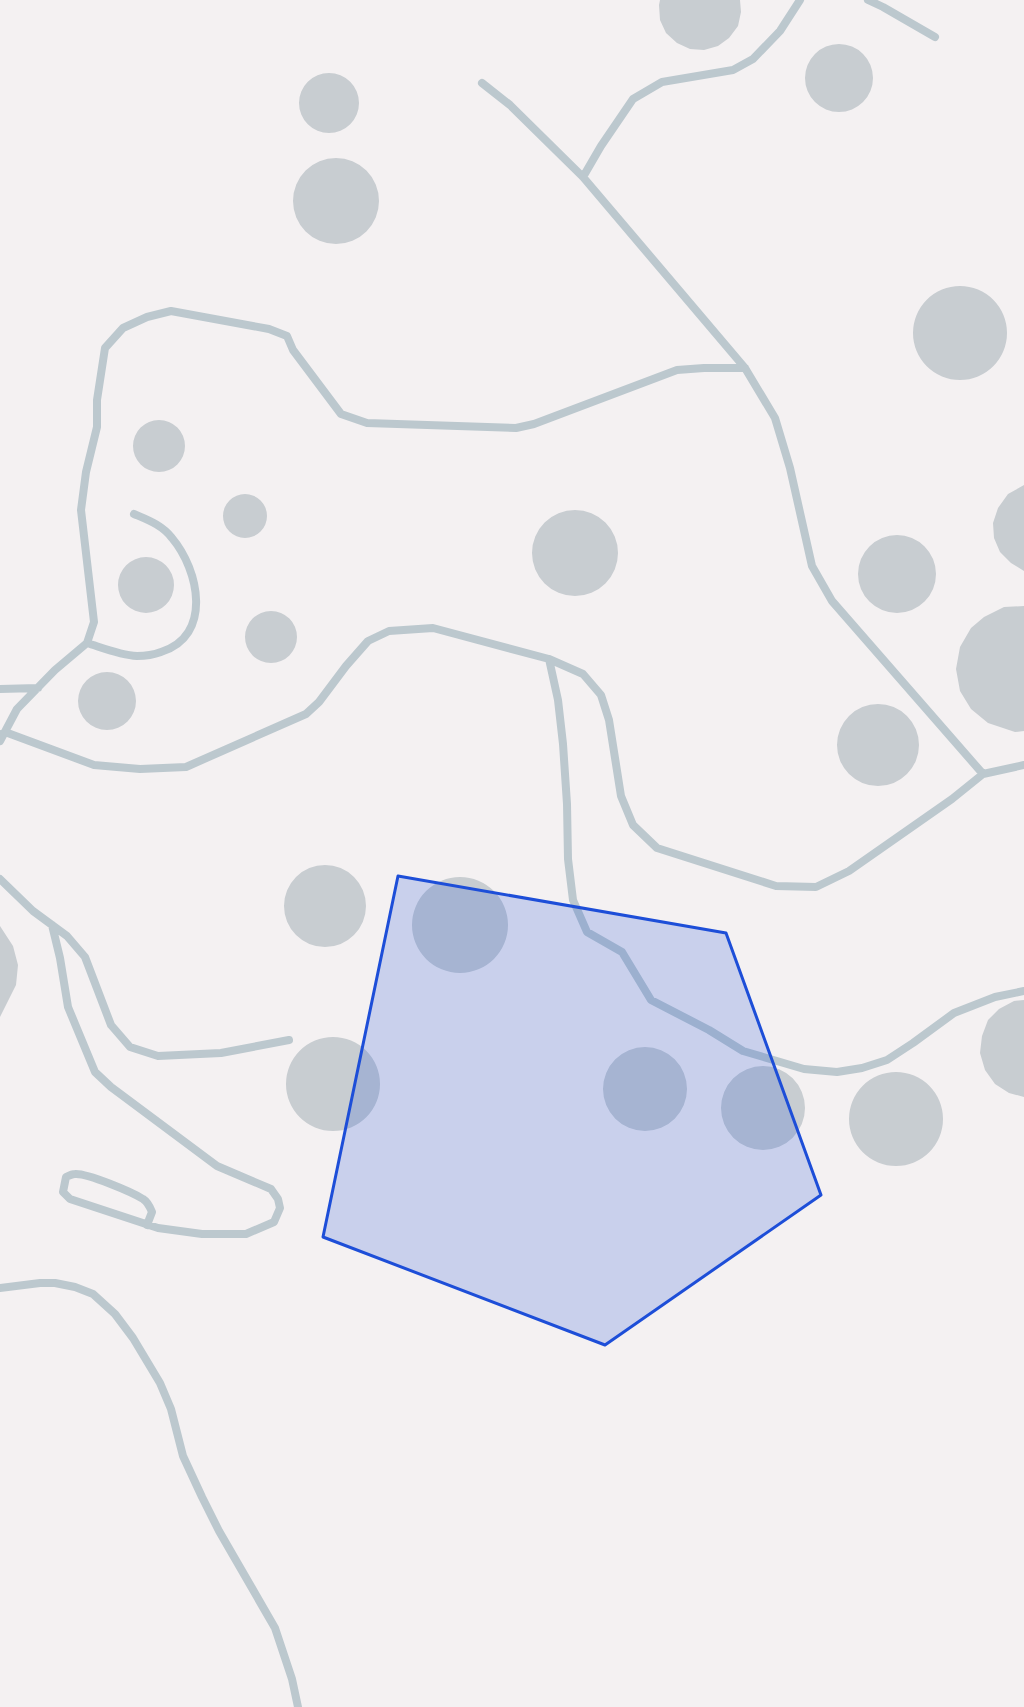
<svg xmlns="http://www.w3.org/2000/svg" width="1024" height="1707" font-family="Raleway,sans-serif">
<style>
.building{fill:#c8cdd1}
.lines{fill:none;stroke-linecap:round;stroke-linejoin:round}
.lane{stroke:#bcc8ce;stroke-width:8}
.marked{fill:#1d4ed8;fill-opacity:0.2;stroke:#1d4ed8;stroke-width:3;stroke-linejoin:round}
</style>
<rect width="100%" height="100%" fill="#f4f1f2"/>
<path class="building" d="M660,0H740L741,12L738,26L729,38L718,46L704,50L690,49L677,43L666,33L660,20L659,5Z
M805 78a34 34 0 1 1 68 0a34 34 0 1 1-68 0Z
M299 103a30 30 0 1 1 60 0a30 30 0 1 1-60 0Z
M293 201a43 43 0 1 1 86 0a43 43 0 1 1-86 0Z
M913 333a47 47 0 1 1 94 0a47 47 0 1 1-94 0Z
M133 446a26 26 0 1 1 52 0a26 26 0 1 1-52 0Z
M1024,485V571L1011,563L1000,552L994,538L993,523L998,508L1008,494Z
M223 516a22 22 0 1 1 44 0a22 22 0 1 1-44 0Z
M532 553a43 43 0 1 1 86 0a43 43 0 1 1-86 0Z
M858 574a39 39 0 1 1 78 0a39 39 0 1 1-78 0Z
M118 585a28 28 0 1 1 56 0a28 28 0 1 1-56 0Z
M1024,606V731L1015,732L988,723L971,709L960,691L956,669L960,647L971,628L984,617L1004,607Z
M245 637a26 26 0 1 1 52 0a26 26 0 1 1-52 0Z
M78 701a29 29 0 1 1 58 0a29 29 0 1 1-58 0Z
M837 745a41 41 0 1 1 82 0a41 41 0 1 1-82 0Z
M284 906a41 41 0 1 1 82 0a41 41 0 1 1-82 0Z
M412 925a48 48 0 1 1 96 0a48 48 0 1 1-96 0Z
M0,926L13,946L18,965L16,985L0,1017Z
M1024,1000V1097L1009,1093L995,1084L985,1070L980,1053L982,1036L988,1020L999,1009L1014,1001Z
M286 1084a47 47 0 1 1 94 0a47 47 0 1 1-94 0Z
M603 1089a42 42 0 1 1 84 0a42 42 0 1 1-84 0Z
M721 1108a42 42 0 1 1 84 0a42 42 0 1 1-84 0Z
M849 1119a47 47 0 1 1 94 0a47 47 0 1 1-94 0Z"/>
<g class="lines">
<path class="lane" d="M868,0L883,7L935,37
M482,83L510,105L583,177L745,368L775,418L790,468L812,566L832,601L983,774
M583,177L601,146L633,99L662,82L733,70L753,59L780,31L800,0
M87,643C103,648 120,655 137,656C145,656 153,655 161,652C213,636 199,570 172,538C162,525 148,520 134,514
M549,659L558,700L563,744L567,804L568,859L573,900L587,932L622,952L651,1000L709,1030L743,1051L804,1069L837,1072L862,1068L887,1060L913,1043L954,1013L995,997L1024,991
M0,689L38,688
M0,735L5,732L94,765L140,769L186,767L306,714L319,702L346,666L368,641L389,631L433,628L549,659L583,674L601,695L609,720L621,796L633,825L657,848L776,886L816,887L849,871L952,799L983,774L1024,765
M0,741L17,709L55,670L87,643L94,622L81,510L86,472L97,427V400L105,348L123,328L147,317L171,311L269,329L287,336L293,350L341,414L367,423L516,428L534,424L677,370L704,368H745
M0,879L33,911L67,936L85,957L111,1025L130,1047L158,1056L221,1053L289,1040
M52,925L60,958L68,1007L95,1072L111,1087L217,1166L271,1189L278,1199L280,1208L274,1222L246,1234H202L158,1228L70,1199L63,1192L66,1177C68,1176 72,1174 75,1174C87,1173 132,1192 143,1199C148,1202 150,1207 152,1212L147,1225
M0,1288L40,1283H55L75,1287L93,1294L115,1314L133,1338L160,1383L171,1409L183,1456L202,1497L219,1531L275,1628L292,1679L298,1707"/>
</g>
<path class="marked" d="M398,876L726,933L821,1195L605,1345L323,1237Z"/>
</svg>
